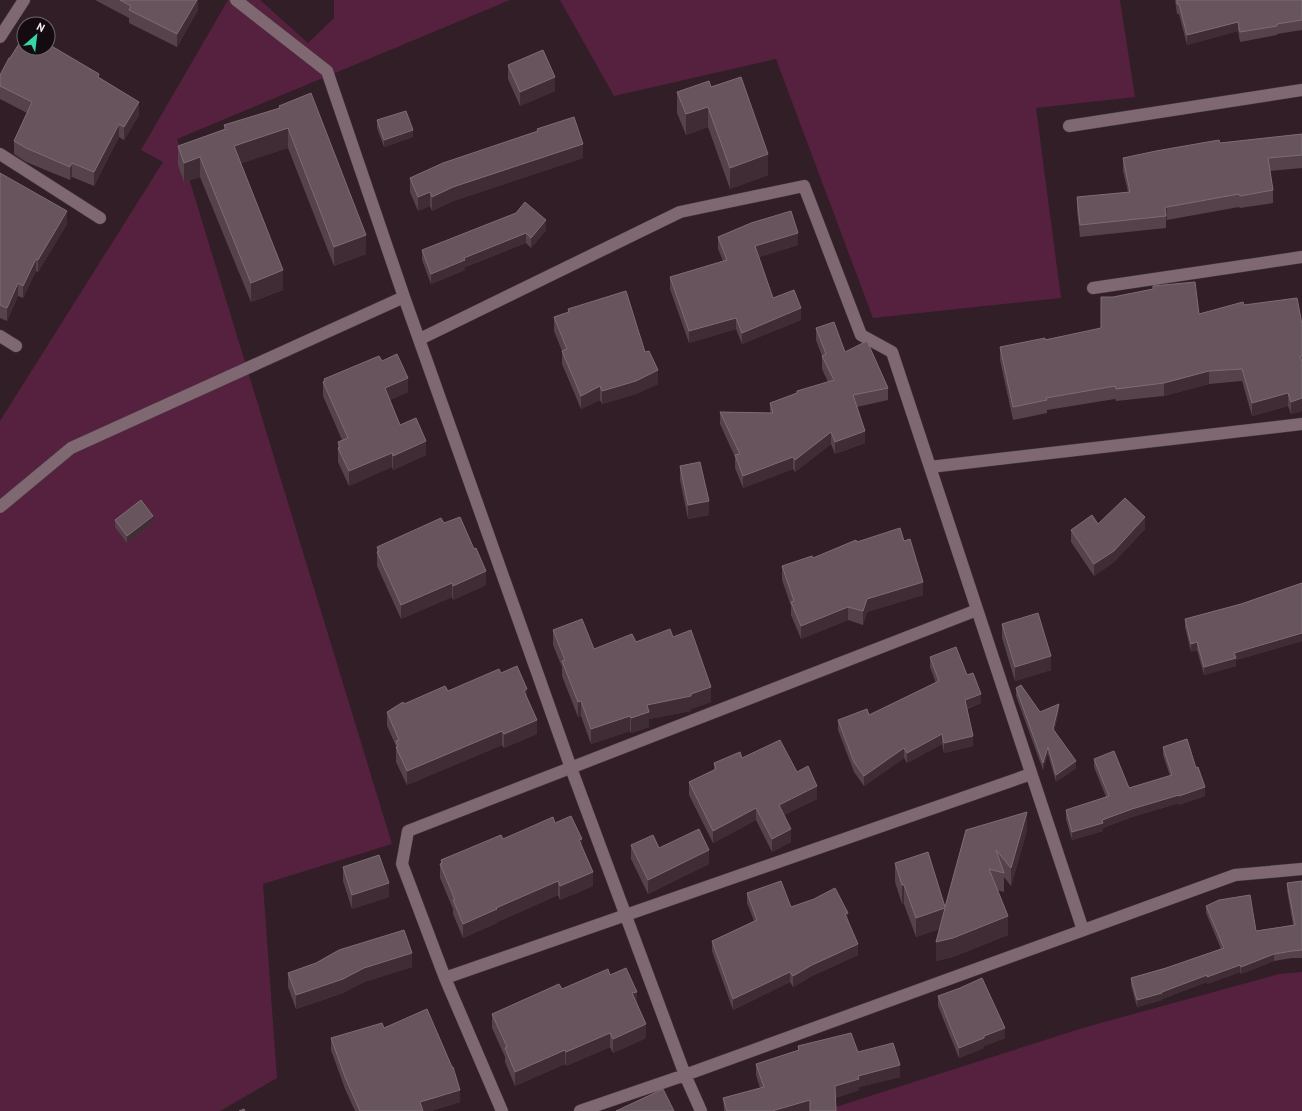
<svg xmlns="http://www.w3.org/2000/svg" width="1302" height="1111" font-family="'PT Sans',sans-serif">
<style>
.green{fill:#56213e}
.lines{fill:none;stroke-linecap:round;stroke-linejoin:round}
.minor-casing{stroke:#493a42;stroke-width:13}
.minor{stroke:#7f6872;stroke-width:12}
.wall{fill:#55424b}
.shaded-wall{fill:#3f2c35}
.building{fill:#67545c;stroke:#7e6c74}
</style>
<rect width="100%" height="100%" fill="#311e27"/>
<path class="green" d="M228,0H260L308,43L334,18V0H510L177,139L392,844L263,884L277,1078L220,1111H0V421L163,162L141,150Z
M560,0H1120L1135,97L1036,108L1061,298L873,318L776,59L614,96Z
M1302,972V1111H823L1086,1027L1279,974Z"/>
<g class="lines">
<defs>
<path id="minor" d="M236,0L327,71L404,297
M0,37L24,0
M1069,126L1302,90
M0,154L100,218
M1093,288L1302,257
M0,336L16,346
M420,339L680,212L804,186L861,335L892,352L1083,930
M930,467L1302,424
M0,507L71,448L404,297L571,768L685,1075L701,1111
M445,978L1031,774
M502,1111L445,978L402,864L408,831L977,610
M580,1111L685,1075L1235,875L1302,869"/>
</defs>
<use href="#minor" class="minor-casing"/>
<use href="#minor" class="minor"/>
</g>
<path class="wall" d="M95,0H198V10L177,47L129,23V18Z
M1175,0H1302V30L1277,34V35L1240,42L1238,31L1187,45L1179,14H1177Z
M508,65L555,91L520,106L508,79Z
M0,75L99,78L139,115L124,140L119,137L94,186L72,177L70,180L26,162L14,154V141L27,113L0,99Z
M711,87L768,175L730,189L708,127L686,135L677,113V92Z
M279,106L366,254L334,266L288,148L240,163L283,290L251,302L200,177L184,182L178,165V146L224,129V125L279,108Z
M377,120L413,137L384,147L377,128Z
M537,129L583,158L453,201L432,211L430,206L418,211L410,192V178L537,131Z
M1302,134V168L1270,171L1273,190V203L1240,208L1239,207L1167,220L1166,221V228L1080,237L1077,210V197L1128,192L1123,171V158L1220,143Z
M0,173L67,224L38,272L36,271L23,298L18,296L7,321L0,318Z
M546,230L531,248L526,243L465,267V270L431,284L422,260V250Z
M718,237L798,245L759,257L773,298L801,320L742,344L736,329L689,343L670,289V277L723,261L718,249Z
M1244,305L1302,324V411L1291,414L1288,406L1252,416L1242,381L1209,384L1164,396L1116,401L1115,399L1047,410V413L1013,420L1000,360V347L1199,314Z
M568,309L645,352L658,384L636,394L602,404L600,400L581,409L562,364V351L554,331V317L568,312Z
M816,328L888,388V400L857,407L865,443L835,454L831,444L795,472L793,469L743,488L735,468V457L720,424V412L770,413V403L797,394V391L828,382L822,369V356L816,340Z
M382,361L408,392L390,400L400,425L426,455L393,470L392,467L349,486L338,462V442L342,440L323,396V382L324,381V379Z
M680,466L709,515L688,519L680,480Z
M115,520L153,523L127,543L115,527Z
M444,523L486,585L453,600L452,597L401,619L377,566V547Z
M1098,524L1145,529L1114,562L1094,576L1071,542V530Z
M857,542L923,595L867,612L863,625L848,620L801,639L791,615V606L782,580V566L813,558Z
M1302,583V641L1236,660V666L1204,675L1197,650L1191,652L1185,627V619L1241,604Z
M1002,624L1051,670L1015,681L1002,638Z
M553,630L594,649L673,637L711,702L691,709V711L649,719V727L631,733L630,731L591,744L581,716L578,717L562,676V667L553,645Z
M930,657L967,675L981,703L967,709L973,746L944,753L942,744L907,763L904,758L864,786L854,772L838,730V720L869,715L936,683L930,667Z
M501,673L527,698L537,734L504,748L502,745L407,785L396,762V746L387,726V712L404,704L448,691Z
M1016,688L1040,712L1059,711L1054,731L1076,768L1056,782L1048,754L1043,770L1016,696Z
M1163,747L1205,796L1179,805V803L1132,817L1103,828V831L1072,840L1066,819V810L1106,797L1094,767V759L1129,788L1170,776L1163,755Z
M742,758L797,772L817,799L784,815L791,842L772,852L756,820L713,843L689,795V782L714,770V763Z
M555,823L582,846L593,886L560,900L558,895L497,922V923L463,938L453,914V909L440,878V864L441,863V860Z
M966,830H1027L1011,886L1004,877V892L997,890L1008,935L953,957L936,961L939,929L916,937L904,904H902L895,882V863L945,907Z
M631,845L659,848L709,864L648,894L631,859Z
M343,867L389,897L352,909L343,881Z
M1302,881V958H1292L1274,961L1241,974L1240,972L1207,984V982L1162,999V1000L1137,1007L1131,985V978L1166,968L1221,949L1206,913V906L1256,931L1293,925L1287,890V883Z
M747,893L791,907L848,921L858,955L812,976L793,987L790,982L733,1010L712,951V941L754,921L747,903Z
M316,963L412,967L364,982L343,993L296,1009L288,987V973Z
M610,975L637,1003L646,1038L613,1053L610,1047L566,1066L565,1064L515,1086L505,1062V1057L492,1028V1014L562,989Z
M938,996L1005,1038L984,1046V1048L959,1058L938,1006Z
M384,1028L460,1102L431,1111H355L345,1089L331,1050V1038Z
M798,1046L858,1052L900,1077L859,1087V1090L835,1098L836,1111H724L723,1098L760,1088L756,1075V1064L798,1051Z"/>
<path class="shaded-wall" d="M197,0H198V10L177,47V34Z
M1238,22V31L1187,45V35Z
M555,77V91L520,106V92Z
M139,102V115L124,140V127Z
M708,107V127L686,135V114Z
M119,124V137L94,186V172Z
M288,128V148L234,166V146Z
M413,130V137L384,147V140Z
M583,144V158L453,201L432,211V197L453,187Z
M768,154V175L730,189V168Z
M200,157V177L184,182V163Z
M72,163V177L70,180V167Z
M430,192V206L418,211V197Z
M1167,207V220L1166,221V216L1165,208Z
M67,211V224L38,272V260Z
M546,220V230L531,248V238Z
M526,233V243L465,267V270L431,284V274L464,258Z
M798,233V245L755,258V246Z
M366,235V254L334,266V247Z
M36,259V271L23,298V286Z
M283,270V290L251,302V283Z
M18,283V296L7,321V308Z
M801,308V320L742,344V333Z
M736,318V329L689,343V331Z
M658,370V384L636,394L602,404V391Z
M1209,371V384L1164,396V383Z
M408,378V392L385,402V388Z
M600,386V400L581,409V396Z
M1288,393V406L1252,416V403Z
M1302,398V411L1291,414V402Z
M865,431V443L835,454V442Z
M831,432V444L795,472V460Z
M426,441V455L393,470V456Z
M392,453V467L349,486V471Z
M793,457V469L743,488V476Z
M709,501V515L688,519V505Z
M153,516V523L127,543V536Z
M1145,517V529L1114,562L1094,576V564Z
M486,571V585L453,600V586Z
M923,582V595L867,612L863,625V611L867,599Z
M452,583V597L401,619V605Z
M848,607V620L801,639V626Z
M1302,633V641L1236,660V666L1204,675V667L1234,653Z
M1197,642V650L1191,652V644Z
M1051,656V670L1015,681V667Z
M711,687V702L691,709V711L649,719V727L631,733V718L647,705L691,694Z
M527,689V704L524,691Z
M981,694V703L965,709V700Z
M581,701V716L578,717V702Z
M1059,704V711L1053,736V729Z
M630,716V731L591,744V729Z
M537,720V734L504,748V734Z
M502,731V745L407,785V771Z
M942,734V744L907,763V753Z
M973,736V746L944,753V743Z
M1048,747V754L1043,770V763Z
M904,748V758L864,786V776Z
M1076,761V768L1056,782V775Z
M817,786V799L779,818V805Z
M1205,787V796L1179,805V796Z
M1179,795V803L1132,817L1103,828V831L1072,840V832L1132,809Z
M756,808V820L713,843V831Z
M1027,812V830L1011,886V868Z
M791,829V842L772,852V839Z
M582,839V853L579,840Z
M709,850V864L648,894V880Z
M593,872V886L560,900V886Z
M558,881V895L497,922V923L463,938V924L496,908Z
M389,883V897L352,909V895Z
M902,885H904V904H902Z
M945,908V927L916,937V918Z
M848,913V923L845,914Z
M1008,916V935L953,957L936,961V942Z
M858,944V955L812,976L793,987V976L812,965Z
M412,953V967L364,982L343,993L296,1009V995L364,968Z
M1274,954V961L1241,974V967Z
M1240,965V972L1207,984V977Z
M790,972V982L733,1010V999Z
M1207,975V982L1162,999V1000L1137,1007V1000L1162,992Z
M637,992V1006L632,993Z
M646,1024V1038L613,1053V1039Z
M1005,1028V1038L984,1046V1048L959,1058V1048L984,1036Z
M610,1033V1047L566,1066V1052Z
M565,1050V1064L515,1086V1072Z
M900,1065V1077L859,1087V1090L835,1098V1086L858,1076Z
M460,1090V1102L431,1111H420V1102Z
M810,1100V1111H772Z"/>
<path class="building" d="M120,0H197L177,34L129,10L131,6Z
M1177,0H1302V20L1277,24V26L1240,32L1238,22L1187,35L1179,4H1177Z
M24,36V48H48V44L99,74L98,77L139,102L124,127L119,124L94,172L72,163L70,167L26,148L14,141L32,102L0,86V75L9,58H10Z
M543,50L555,77L520,92L508,65Z
M741,77L768,154L730,168L708,107L686,114L677,92L709,81L711,87Z
M311,93L366,235L334,247L288,128L234,146L283,270L251,283L200,157L184,163L178,146L226,129L224,125L280,108L279,106Z
M406,111L413,130L384,140L377,120Z
M574,117L583,144L453,187L432,197L430,192L418,197L410,178L443,163L538,131L537,129Z
M1302,134V155L1268,158L1273,190L1240,196L1239,194L1167,207L1165,208L1166,216L1080,225L1077,197L1130,192L1123,158L1156,151L1219,140L1220,143Z
M0,173L67,211L38,260L36,259L23,286L18,283L7,308L0,305Z
M525,202L546,220L531,238L526,233L464,258L465,260L431,274L422,250L516,213Z
M791,211L798,233L755,246L773,298L794,290L801,308L742,333L736,318L689,331L670,277L727,260L718,237L751,223Z
M1195,282L1199,314L1243,302L1244,305L1297,298L1302,324V356H1300L1302,362V398L1291,402L1288,393L1252,403L1242,369L1209,371L1164,383L1116,389L1115,386L1046,398L1047,400L1013,407L1000,347L1045,338V340L1101,328V297H1113L1153,289V286Z
M626,291L645,352L649,351L658,370L636,381L602,391L600,386L581,396L562,351L567,349L554,317L569,312L568,309Z
M834,322L845,352L867,341L888,388L853,395L865,431L835,442L831,432L795,460L793,457L743,476L735,455L740,454L720,412L773,413L770,403L797,393V391L834,380L822,356L826,354L816,328Z
M397,354L408,378L385,388L400,425L416,418L426,441L393,456L392,453L349,471L338,448L340,447L338,442L348,438L323,382L325,381L324,379L379,356L382,361Z
M700,462L709,501L688,505L680,466Z
M1125,498L1145,517L1114,551L1094,564L1071,530L1092,515L1098,524Z
M141,500L153,516L127,536L115,520Z
M460,517L474,549L476,548L486,571L453,586L452,583L401,605L377,552L379,551L377,547L441,518L444,523Z
M900,528L904,541L910,539L923,582L867,599L863,611L848,607L801,626L791,602L794,601L782,566L812,556L813,558L856,540L857,542Z
M1302,583V633L1234,653L1236,658L1204,667L1197,642L1191,644L1185,619L1241,604Z
M1038,613L1051,656L1015,667L1002,624Z
M582,619L594,649L632,634L636,642L670,629L673,637L691,630L711,687L691,694V696L647,705L649,712L631,718L630,716L591,729L581,701L578,702L562,661L565,660L553,630Z
M956,647L967,675L973,673L981,694L965,700L973,736L944,743L942,734L907,753L904,748L864,776L854,762L838,720L867,709L869,715L939,681L930,657Z
M517,666L527,689L524,691L537,720L504,734L502,731L407,771L396,747H398L396,741L399,740L387,712L403,702L404,704L445,686L448,691L499,669L501,673Z
M1021,685L1040,712L1059,704L1053,729L1076,761L1056,775L1048,747L1043,763L1016,688Z
M1187,739L1196,768L1198,767L1205,787L1179,796V795L1132,809L1102,820L1103,823L1072,832L1066,810L1109,796L1094,759L1114,751L1129,788L1172,775L1163,747Z
M780,740L797,772L808,766L817,786L779,805L791,829L772,839L756,808L713,831L689,782L716,769L714,763L740,752L742,758Z
M1027,812L1011,868L996,850L1004,873L989,869L1008,916L953,938L936,942L945,908L916,918L904,885H902L895,863L928,852L945,907L966,830Z
M571,816L582,839L579,840L593,872L560,886L558,881L496,908L497,909L463,924L453,900H455L440,864L442,863L441,860L501,835L503,839L553,817L555,823Z
M699,829L709,850L648,880L631,845L653,835L659,848Z
M379,855L389,883L352,895L343,867Z
M781,881L791,907L814,899L835,888L848,913L845,914L858,944L812,965L793,976L790,972L733,999L712,941L757,920L747,893Z
M1302,881V950L1292,951L1274,954L1241,967L1240,965L1207,977V975L1162,992V993L1137,1000L1131,978L1166,968L1224,948L1206,906L1219,900L1250,895L1256,931L1295,925L1287,883Z
M404,930L412,953L364,968L343,979L296,995L288,973L316,963L339,950Z
M626,968L637,992L632,993L646,1024L613,1039L610,1033L566,1052L565,1050L515,1072L505,1048L507,1047L492,1014L559,984L562,989L608,969L610,975Z
M982,978L1005,1028L984,1036V1038L959,1048L938,996L960,988Z
M427,1009L452,1067H453L460,1090L420,1102L423,1111H360L345,1077L331,1038L382,1023L384,1028Z
M851,1033L858,1052L893,1043L900,1065L858,1076L859,1079L835,1086L836,1111H810V1100L772,1111H727L723,1098L764,1087L756,1064L799,1050L798,1046Z
M663,1089L674,1111H616Z
M244,1109L245,1111H239Z"/>
<g transform="translate(36 36) rotate(28)"><circle r="19" fill="#130b0f" stroke="#6f6569"/>
<path d="M0-3L7 15L0 10L-7 15Z" fill="#36d4a7"/>
<text y="-6" font-size="11" font-weight="bold" text-anchor="middle" fill="#f8ebf1">N</text>
</g>
</svg>
